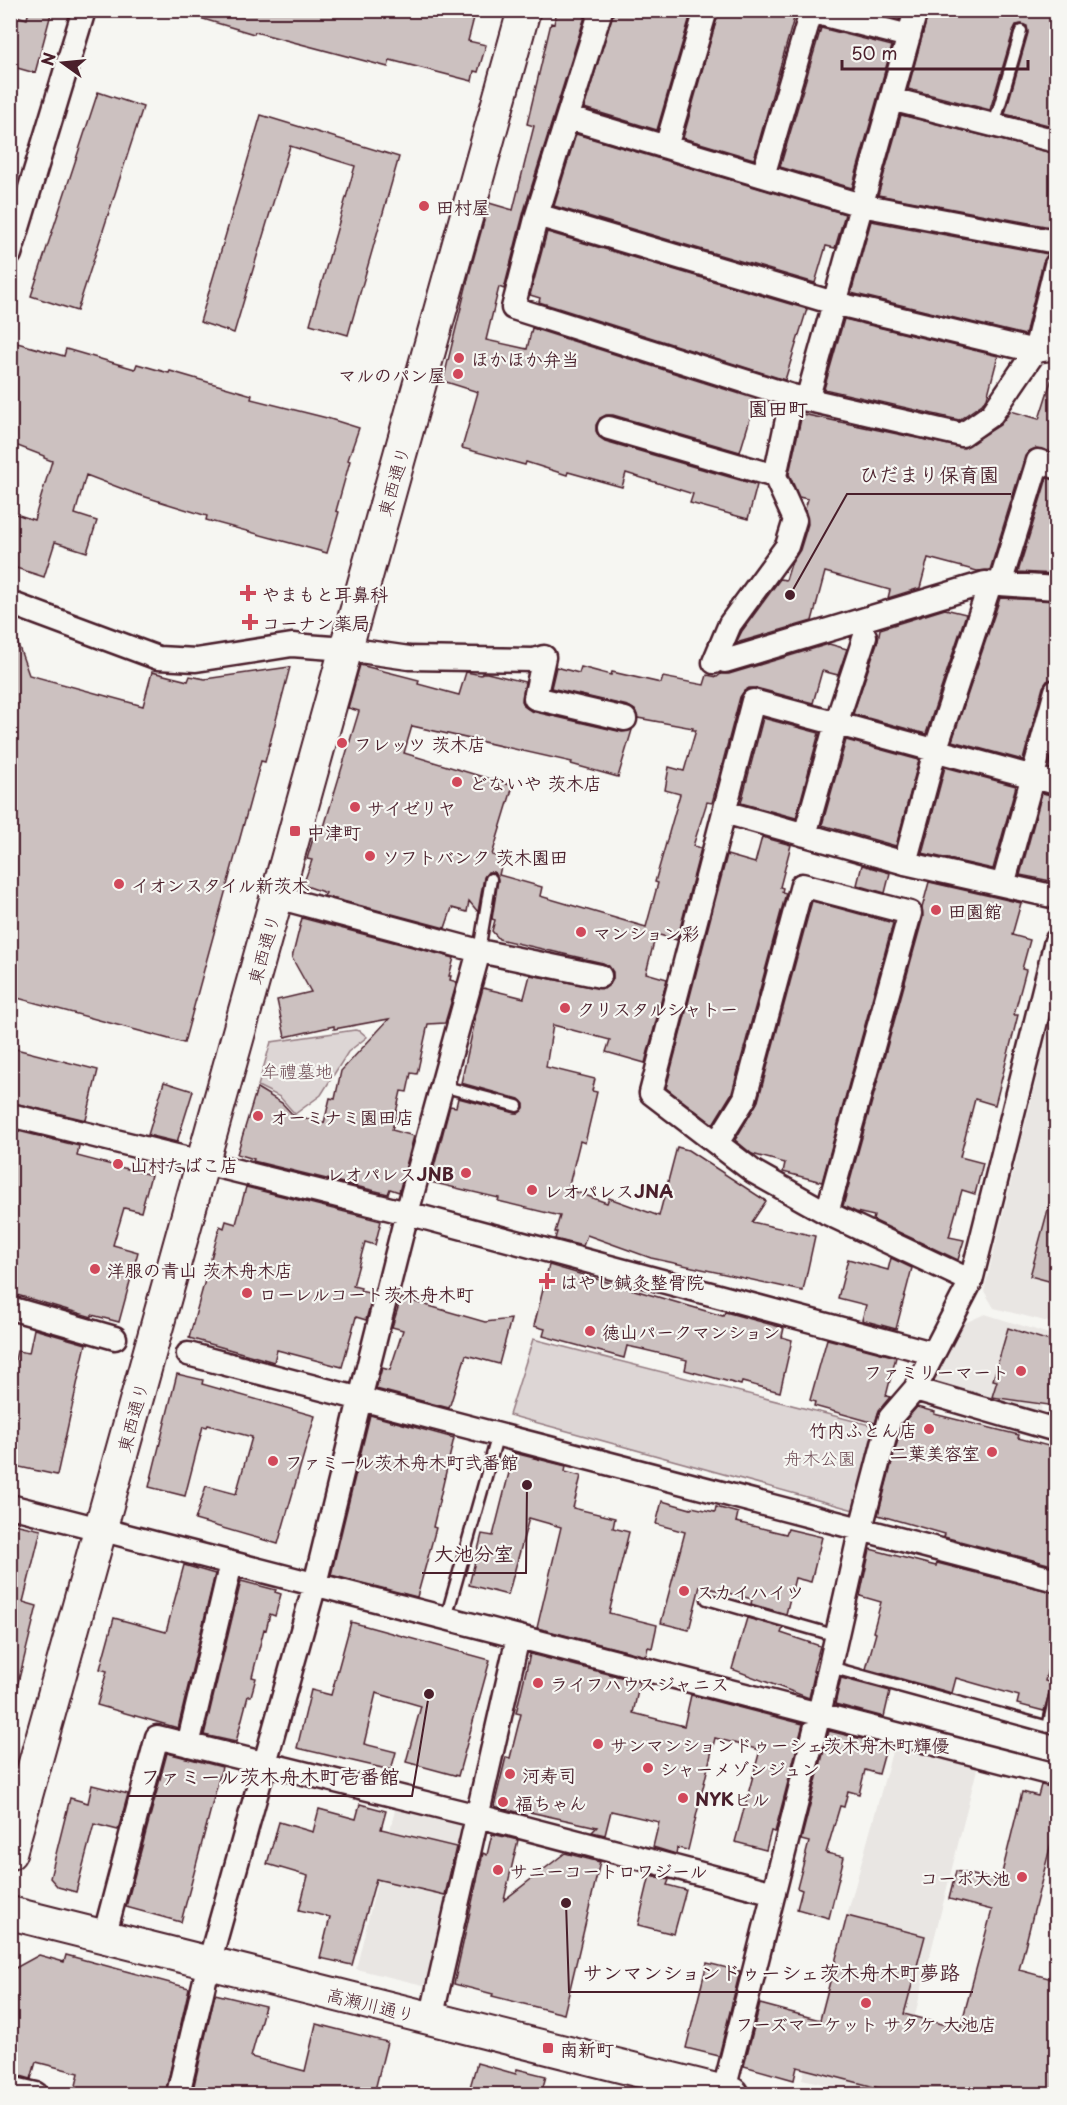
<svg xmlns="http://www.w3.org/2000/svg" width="1067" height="2105" font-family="'Playpen Sans','Klee One',sans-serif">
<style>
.built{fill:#e9e6e3}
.green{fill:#ddd6d5;stroke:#947a80;stroke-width:1.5}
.building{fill:#ccc1c0;stroke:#4a1f2b;stroke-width:1.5}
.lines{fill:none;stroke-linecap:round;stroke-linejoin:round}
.lane-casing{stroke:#4a1f2b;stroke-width:15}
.street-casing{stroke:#4a1f2b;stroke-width:27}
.secondary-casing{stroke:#4a1f2b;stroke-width:36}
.lane{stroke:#f6f6f2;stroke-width:10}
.street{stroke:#f6f6f2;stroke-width:22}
.secondary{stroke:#f6f6f2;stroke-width:32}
.poi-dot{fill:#d1495b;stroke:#f6f6f2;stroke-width:2}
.labels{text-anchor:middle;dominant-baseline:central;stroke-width:4.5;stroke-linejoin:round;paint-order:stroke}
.poi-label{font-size:18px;font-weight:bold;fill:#4a1f2b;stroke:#f6f6f2;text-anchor:start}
.street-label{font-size:18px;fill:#4a1f2b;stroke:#f6f6f2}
.park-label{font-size:18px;fill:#6f4d56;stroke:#f6f6f2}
.neighbourhood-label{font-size:20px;font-weight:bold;fill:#4a1f2b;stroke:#f6f6f2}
.leader{fill:none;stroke:#4a1f2b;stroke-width:2}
.callout-dot{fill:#4a1f2b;stroke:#f6f6f2;stroke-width:2}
.callout-label{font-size:20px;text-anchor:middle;font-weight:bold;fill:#4a1f2b;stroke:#f6f6f2;stroke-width:4.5;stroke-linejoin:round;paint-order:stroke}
</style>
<rect width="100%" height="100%" fill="#f6f6f2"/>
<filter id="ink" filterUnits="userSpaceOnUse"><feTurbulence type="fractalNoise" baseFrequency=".0167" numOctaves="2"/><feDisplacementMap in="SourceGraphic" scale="12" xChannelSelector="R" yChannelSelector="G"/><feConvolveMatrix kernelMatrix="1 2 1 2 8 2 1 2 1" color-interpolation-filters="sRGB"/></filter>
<g filter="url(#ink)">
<path class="built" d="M1056,1000V1324L994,1308L984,1291Z
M985,1314L1052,1335L1040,1418L921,1382L949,1330Z
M895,1741L979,1761L895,2094H867L802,2079Z
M397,1802L463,1819L469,1826L432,1976L423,1985L356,1969Z"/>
<path class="green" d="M355,1030L360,1031L367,1037L348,1052L321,1095L295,1114L280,1097L258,1086L271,1042Z
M533,1339L874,1426L854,1510L509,1415Z"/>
<path class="building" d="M29,10H52L35,73L10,66V14L27,19Z
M194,10H476L468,41L486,45L478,72L474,71L472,81L390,60L388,67L255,32L254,34L193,16Z
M557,10H587L524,211L504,289L499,287L486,340L527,349L532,328L756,399L740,452L613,415H606L600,418L596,425V431L599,437L605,441L757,485L748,519L690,503L693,494L626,473L622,487L568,472L567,475L526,462L525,465L462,448L478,392L443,381L469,275L489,203L513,210L534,126L527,124L551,23L554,24Z
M614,10H692L657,130L584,108Z
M743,10H751L766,15L769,10L794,18L754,159L683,138L719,11L741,17Z
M869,10H902L899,20L869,12Z
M929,10H1056V127L1005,114L1028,33L1027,26L1022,24L1016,25L1014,29L990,110L908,89Z
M821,28L892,46L852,188L780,167Z
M98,92L143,107L77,311L31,296Z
M261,115L399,157L348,335L310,324L355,166L290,146L234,333L200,322Z
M901,115L1056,154V228L878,195Z
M576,134L845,214L835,248L826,246L815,283L554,206Z
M871,221L1048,254L1043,262L1025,335L851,293Z
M547,232L807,309L785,380L539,302L540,298L530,295Z
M844,319L998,356L987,398L982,404L959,420L824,389Z
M10,341L64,356L66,349L135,369L137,364L169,373L170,371L252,395L251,399L327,418L359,428L348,460L350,461L336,511L339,512L327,553L206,520L207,516L136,494L86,475L75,514L97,521L87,552L55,542L44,577L10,566V512L34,520L52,461L44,458V456L10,443Z
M1052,378H1056V453L1036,448L1029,451L1025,456L990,570L977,571L928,558L920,588L888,598L890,590L825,572L812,621L736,643L742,631L780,579L786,580L791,564L800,550L808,524L805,509L808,499L799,497L789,474L802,414L964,448L1000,425L1011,411L1039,419Z
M1047,478L1056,480V574L1018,572Z
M1000,598L1056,601V635L1051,655H1056V678L1047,681L1043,687L1023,760L952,741Z
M945,609L966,614L926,734L853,714L878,640L880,629Z
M10,630H13L29,675L143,706L152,672L188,681L190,676L205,679L290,667L265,762L261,761L184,1043L10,996Z
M829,644L847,649L838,675L822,671L813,703L756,688H749L744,691L740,697L712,803L707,802L693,846L701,848L677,940L656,934L646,973L667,979L645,1063L606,1052L610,1040L553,1025L546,1067L595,1079L592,1091L597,1092L585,1143L580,1141L568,1189L607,1203L609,1198L659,1216L677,1147L688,1150L766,1201L752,1222L815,1236L803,1291L651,1258L587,1235L583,1246L555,1239L557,1232H555L560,1216L498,1201L499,1198L430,1182L450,1106L456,1107L458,1098L515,1113H519L524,1108V1104L519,1099L461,1083L475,1021H474L483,988L524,998L530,975L604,989L610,984L613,979V972L609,966L603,963L499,939L492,931L495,920L492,919L498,880L496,874L493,872H488L484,877L478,912L469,901L467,912L452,908L445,928L324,896L326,893L303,885L312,860L307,859L317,825L324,827L359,711L348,708L360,665L419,680L418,684L459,695L466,672L481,675L482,673H487L525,682L522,701L525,707L531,711L622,732L632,730L618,777L571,764L572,762L412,726L404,753L513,786L492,855L503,858L499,875L542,887L540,896L646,927L658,883L655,882L680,794L665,790L669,767L684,771L696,730H692L693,728L638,718L635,710L628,706L551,688L556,667L579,673L581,667L611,675L612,672L661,683L663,677L704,685L707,675L717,677L721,674H729Z
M763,718L819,733L796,818L741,803Z
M846,740L919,760L896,846L822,825Z
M945,767L1016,786L993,869L922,853Z
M1042,793L1056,796V882L1020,875Z
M762,837L791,845L780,887L783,888L782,892L786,893L732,1093L713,1124L666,1088L727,855L755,863Z
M862,865L890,873L885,893L857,885Z
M929,882L1021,903L1012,935L1030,940L1022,969L1026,970L1014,1015H1018L995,1105L975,1099L960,1157L983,1163L975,1194L962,1190L949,1237L964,1240L958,1260L873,1220L874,1216L856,1212L843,1206L923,917L922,908Z
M812,901L893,923L822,1182L783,1172L785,1163L752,1154L735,1140L758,1101Z
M302,918L454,958L449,976H451L450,980L457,982L445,1023L428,1024L417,1074L411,1073L407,1092L401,1091L392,1130L414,1136L399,1192L390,1189L388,1194L253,1161L254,1159L237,1154L257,1088L282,1103L293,1115L324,1123L330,1098L335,1099L341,1071L389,1019L334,1029V1026L285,1037L277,1000L311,992L292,958Z
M16,1049L98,1070L86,1120L10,1102V1069Z
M164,1082L193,1091L177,1142L148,1135Z
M10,1129L79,1146L77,1156L151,1175L141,1212L124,1208L113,1245L138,1252L119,1322L92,1315V1317L10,1293Z
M246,1187L381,1221L375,1245L365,1242L353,1286L361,1288L360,1291L373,1294L366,1320L356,1317L342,1367L277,1350L274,1362L189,1338L220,1226L224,1228L226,1221L236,1224Z
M1050,1202L1056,1203V1283L1030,1276Z
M891,1258L912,1268L896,1329L862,1320L866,1305L838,1298L848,1259L888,1270Z
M549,1265L723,1316L725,1312L784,1328L782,1337L792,1340L780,1392L742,1382L741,1385L685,1370L687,1360L641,1349L627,1346L624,1358L543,1336L545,1329L534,1326Z
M401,1298L485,1322L511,1319L499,1364L466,1355L449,1408L376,1389L382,1368L390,1370L403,1330L392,1327Z
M1008,1328L1056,1343V1406L992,1397L997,1381L993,1380Z
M34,1329L86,1344L57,1475L10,1465V1383L17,1351L29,1353Z
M827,1339L896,1357L886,1396L890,1397L879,1410L875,1423L814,1406L815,1402L810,1400Z
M177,1374L203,1380L202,1384L315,1416L278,1544L195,1520L206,1486L236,1494L252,1437L208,1425L207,1427L203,1426L185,1496L149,1487Z
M917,1407L935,1412L934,1414L1019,1435L1018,1438L1056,1448V1566L944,1537L945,1534L878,1515L902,1424Z
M370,1415L454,1438L433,1527L436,1528L417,1597L331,1575Z
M514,1453L566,1466L565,1472L581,1476L573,1508L615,1518L613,1528L629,1532L609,1613L657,1625L652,1648L648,1647L646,1656L537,1628L561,1527L529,1518L508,1595L469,1585L482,1534L493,1536Z
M662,1501L691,1509L692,1507L715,1512L716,1507L738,1513L736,1522L786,1534L788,1529L822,1537L811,1582L795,1578L786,1614L751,1604L752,1599L700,1586L689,1630L661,1623L685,1532L656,1524Z
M10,1523L41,1530L23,1602L37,1606L18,1683L10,1682Z
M870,1549L936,1566L937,1563L1056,1593V1636L1045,1681L1052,1683L1044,1711L1017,1704L1019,1696L956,1678L952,1693L866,1669L876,1633L873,1632L881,1602L860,1596Z
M184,1565L215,1574L178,1728L97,1705L107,1671L100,1669L114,1618L166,1632Z
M241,1581L276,1590L275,1592L281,1594L275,1616L270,1614L266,1630L264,1629L252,1677L256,1678L251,1696H248L236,1742L204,1735Z
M747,1618L783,1628L781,1633L820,1646L813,1671H815L809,1698L732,1669Z
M351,1622L490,1660L458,1776L406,1762L421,1706L376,1693L364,1744L396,1752L391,1770L297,1748L311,1690L331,1695Z
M530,1654L640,1682L633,1713L684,1726L691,1695L803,1724L775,1832L771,1831L766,1850L735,1842L760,1750L715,1738L688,1850L677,1848L676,1854L653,1847L659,1822L611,1811L605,1835L592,1832L597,1827L525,1811L524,1814L494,1806L506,1757L510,1758L521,1714L516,1713Z
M841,1678L890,1691L884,1717L835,1704Z
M829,1731L887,1745L879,1774L865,1770L859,1794L848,1791L844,1807L840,1806L826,1853L844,1857L829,1918L797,1909L802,1890L797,1888L809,1842L801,1840Z
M167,1753L222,1767L181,1922L126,1907Z
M92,1785L128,1794L118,1830L94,1824L76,1892L58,1887L50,1878L70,1798L88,1803Z
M1041,1785L1056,1788V1824L1019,1970L1056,1980V2094H902L797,2067L794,2080L744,2066L760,2004L820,2020L847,1916L925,1936L904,2014L960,2029L992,1910L949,1899L956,1871L1000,1881L1022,1792L1038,1796Z
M360,1804L386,1811L381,1829L456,1847L445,1895L376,1879L352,1965L320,1958L330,1917L299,1910L308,1876L267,1864L279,1822L313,1832L319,1809L356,1819Z
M492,1834L518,1840L504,1900L565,1853L600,1862L564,2014L492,1996L493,1994L454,1984L483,1853L487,1855Z
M650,1875L669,1880L667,1885L686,1890L674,1934L638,1925Z
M39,1955L64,1962L66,1955L189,1988L165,2094H74L79,2073L36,2062L31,2079L10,2073V1971Z
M707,1963L740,1971L719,2056L686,2048Z
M215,1994L265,2006L251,2057L305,2071L316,2024L387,2042L374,2094H192Z
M477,2063L516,2074L517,2069L546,2076L541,2094H468Z"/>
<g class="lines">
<defs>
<path id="lane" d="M994,125L1021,31
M479,951L491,879
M442,1086L517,1106
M707,1599L837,1636
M446,1618L498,1434
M830,1667L1056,1729
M1048,1727L1056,1692"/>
<path id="street" d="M601,10L537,215L513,308L792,396L962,435L992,414L1035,351L1056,348
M805,10L909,36
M891,99L1056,141
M569,118L861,205L1056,242
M666,147L706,10
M763,176L811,12
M537,215L834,303L1035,351L1056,265
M10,254L84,10
M807,400L916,10
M609,428L775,476
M1000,584L1038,461L1056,467
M10,603L158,658L196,660L292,645L346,649L409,658L534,660L544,657L535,698L625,719
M725,661L985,583L1056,588
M714,662L730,624L787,546L795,520L775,476L792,396
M724,812L905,863L1056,897
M805,835L836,724L865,636
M905,863L935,751L990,584
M1003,885L1056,691
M277,897L479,951L600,976
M10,1115L407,1213L932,1353
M717,1143L745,1098L802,885L910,913L827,1213
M971,1281L827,1213L754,1172L651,1093L753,701L1056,783
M10,1308L115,1338
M188,1354L1056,1580
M915,1389L1056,1430
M10,1506L1056,1775
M188,1745L231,1563
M104,1937L157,1737L478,1816L774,1893
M431,2019L518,1637
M10,2088L36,2094
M178,2094L209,1963L315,1584L360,1399L407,1213L479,951
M723,2094L819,1714L861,1528L890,1418L915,1389L971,1281L1056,941"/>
<path id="secondary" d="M10,1853L524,10
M10,1913L732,2094"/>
</defs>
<use href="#lane" class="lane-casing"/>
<use href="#street" class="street-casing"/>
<use href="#secondary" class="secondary-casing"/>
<use href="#lane" class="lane"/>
<use href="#street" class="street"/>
<use href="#secondary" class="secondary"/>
</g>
</g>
<g class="poi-dot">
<circle cx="424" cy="206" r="6"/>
<circle cx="459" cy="358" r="6"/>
<circle cx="458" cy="374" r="6"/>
<path d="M245 584h6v6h6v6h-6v6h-6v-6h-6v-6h6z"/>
<path d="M247 613h6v6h6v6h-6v6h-6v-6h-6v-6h6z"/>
<circle cx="342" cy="743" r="6"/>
<circle cx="457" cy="782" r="6"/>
<circle cx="355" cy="807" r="6"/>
<rect x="289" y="825" width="12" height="12" rx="3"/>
<circle cx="370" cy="856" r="6"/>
<circle cx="119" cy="884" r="6"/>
<circle cx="936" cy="910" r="6"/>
<circle cx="581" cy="932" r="6"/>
<circle cx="565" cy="1008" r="6"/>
<circle cx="258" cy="1116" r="6"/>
<circle cx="118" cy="1164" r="6"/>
<circle cx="466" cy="1173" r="6"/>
<circle cx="532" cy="1190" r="6"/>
<circle cx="95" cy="1269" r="6"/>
<path d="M544 1272h6v6h6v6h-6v6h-6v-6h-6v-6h6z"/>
<circle cx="247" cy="1293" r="6"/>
<circle cx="590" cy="1331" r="6"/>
<circle cx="1021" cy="1371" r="6"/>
<circle cx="929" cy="1429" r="6"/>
<circle cx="992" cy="1452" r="6"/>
<circle cx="273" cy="1461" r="6"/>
<circle cx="684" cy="1591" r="6"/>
<circle cx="538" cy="1683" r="6"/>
<circle cx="598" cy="1744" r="6"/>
<circle cx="648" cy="1768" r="6"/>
<circle cx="510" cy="1774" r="6"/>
<circle cx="683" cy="1798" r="6"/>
<circle cx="503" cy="1802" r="6"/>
<circle cx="498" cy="1870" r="6"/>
<circle cx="1022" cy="1877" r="6"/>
<circle cx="866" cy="2003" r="6"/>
<rect x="542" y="2042" width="12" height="12" rx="3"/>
</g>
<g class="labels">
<g class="poi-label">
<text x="436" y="206">田村屋</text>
<text x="471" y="358">ほかほか弁当</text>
<text x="446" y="374" text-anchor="end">マルのパン屋</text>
<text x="262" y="593">やまもと耳鼻科</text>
<text x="262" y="622">コーナン薬局</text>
<text x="354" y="743">フレッツ 茨木店</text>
<text x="469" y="782">どないや 茨木店</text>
<text x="367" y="807">サイゼリヤ</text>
<text x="307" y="831">中津町</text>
<text x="382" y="856">ソフトバンク 茨木園田</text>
<text x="131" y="884">イオンスタイル新茨木</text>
<text x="948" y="910">田園館</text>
<text x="593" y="932">マンション彩</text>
<text x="577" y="1008">クリスタルシャトー</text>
<text x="270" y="1116">オーミナミ園田店</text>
<text x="130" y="1164">山村たばこ店</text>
<text x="454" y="1173" text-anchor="end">レオパレスJNB</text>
<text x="544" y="1190">レオパレスJNA</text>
<text x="107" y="1269">洋服の青山 茨木舟木店</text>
<text x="560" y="1281">はやし鍼灸整骨院</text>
<text x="259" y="1293">ローレルコート茨木舟木町</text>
<text x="602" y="1331">徳山パークマンション</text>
<text x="1009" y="1371" text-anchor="end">ファミリーマート</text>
<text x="917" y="1429" text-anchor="end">竹内ふとん店</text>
<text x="980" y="1452" text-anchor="end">二葉美容室</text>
<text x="285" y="1461">ファミール茨木舟木町弐番館</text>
<text x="696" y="1591">スカイハイツ</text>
<text x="550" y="1683">ライフハウスジャニス</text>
<text x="610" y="1744">サンマンションドゥーシェ茨木舟木町輝優</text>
<text x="660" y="1768">シャーメゾンジュン</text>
<text x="522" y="1774">河寿司</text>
<text x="695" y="1798">NYKビル</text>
<text x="515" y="1802">福ちゃん</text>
<text x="510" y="1870">サニーコートロワジール</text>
<text x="1010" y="1877" text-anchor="end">コーポ大池</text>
<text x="866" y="2023" text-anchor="middle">フーズマーケット サタケ 大池店</text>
<text x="560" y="2048">南新町</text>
</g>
<g class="street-label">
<text transform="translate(393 481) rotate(-74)">東西通り</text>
<text transform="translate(263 949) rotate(-74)">東西通り</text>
<text transform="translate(132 1417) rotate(-75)">東西通り</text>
<text transform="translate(371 2004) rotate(14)">高瀬川通り</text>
</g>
<g class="park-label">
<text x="297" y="1070">牟禮墓地</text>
<text x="820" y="1457">舟木公園</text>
</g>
<g class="neighbourhood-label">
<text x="778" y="408">園田町</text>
</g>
</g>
<path class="leader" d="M790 595L847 494H1011M527 1485L526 1573H422M429 1694L412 1796H128M566 1903L569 1992H973"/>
<g class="callout-dot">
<circle cx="790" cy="595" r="6"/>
<circle cx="527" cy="1485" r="6"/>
<circle cx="429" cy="1694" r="6"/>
<circle cx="566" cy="1903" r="6"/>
</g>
<g class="callout-label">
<text x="929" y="482">ひだまり保育園</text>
<text x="474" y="1561">大池分室</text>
<text x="270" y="1784">ファミール茨木舟木町壱番館</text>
<text x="771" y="1980">サンマンションドゥーシェ茨木舟木町夢路</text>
</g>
<rect width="1067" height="2105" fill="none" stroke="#f6f6f2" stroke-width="36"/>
<rect x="18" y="18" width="1031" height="2069" fill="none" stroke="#4a1f2b" stroke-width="2" filter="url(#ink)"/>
<g transform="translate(63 63) rotate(285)" stroke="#f6f6f2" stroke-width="4.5" paint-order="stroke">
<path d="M0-4.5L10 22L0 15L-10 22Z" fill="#4a1f2b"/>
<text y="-9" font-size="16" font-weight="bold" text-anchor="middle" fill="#4a1f2b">N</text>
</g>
<path d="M842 60v9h186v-9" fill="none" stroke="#4a1f2b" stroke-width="3"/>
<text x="851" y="60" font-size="18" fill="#4a1f2b" stroke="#f6f6f2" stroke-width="4.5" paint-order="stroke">50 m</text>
</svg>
